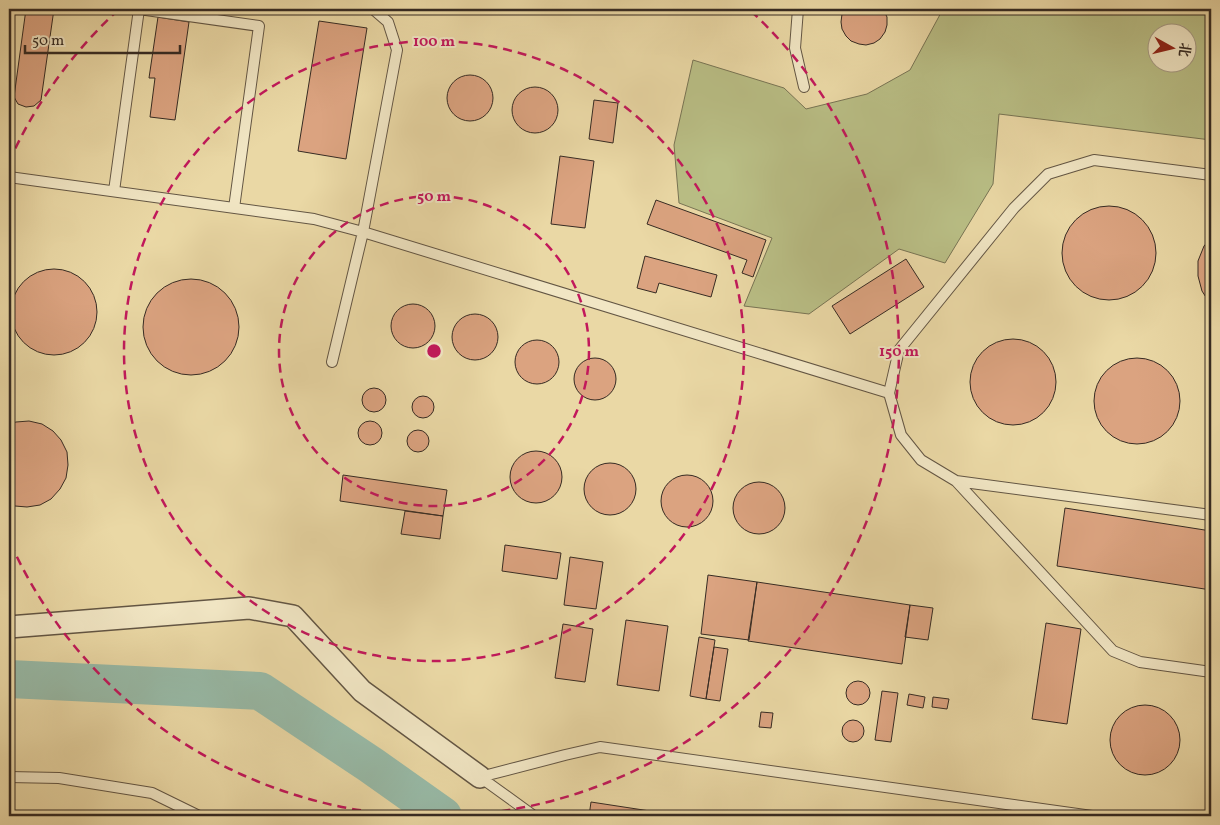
<svg xmlns="http://www.w3.org/2000/svg" width="1220" height="825" font-family="Vollkorn,'Noto Serif SC',serif">
<style>
.green{fill:#b9be85;stroke:#787454;fill-rule:evenodd}
.lines{fill:none;stroke-linecap:round;stroke-linejoin:round}
.river{stroke:#98baa7;stroke-width:38}
.building{fill:#dba380;stroke:#362b23}
.lane-casing{stroke:#635644;stroke-width:12}
.street-casing{stroke:#635644;stroke-width:24}
.lane{stroke:#f1e6c4;stroke-width:10}
.street{stroke:#f1e6c4;stroke-width:21}
.ring{fill:none;stroke:#c2185b;stroke-width:2.5;stroke-dasharray:9 6}
.centre{fill:#c2185b;stroke:#f1e6c4;stroke-width:2.5}
.ring-label{font-size:15px;text-anchor:middle;font-weight:bold;fill:#c2185b;stroke:#f1e6c4;stroke-width:4;stroke-linejoin:round;paint-order:stroke}
</style>
<rect width="100%" height="100%" fill="#ead8a5"/>
<filter id="stains"><feTurbulence type="fractalNoise" baseFrequency=".004" numOctaves="4"/><feColorMatrix values="0 0 0 0 .2 0 0 0 0 .09 0 0 0 0 .02 0 0 0 .5 -.17"/></filter>
<radialGradient id="worn" r=".72"><stop offset=".6" stop-color="#630" stop-opacity="0"/><stop offset="1" stop-color="#630" stop-opacity=".3"/></radialGradient>
<path class="green" d="M943,9H1211V140L999,114L993,184L945,263L899,249L809,314L744,306L772,238L679,203L674,145L693,60L784,88L806,109L867,94L910,70ZM1158,32H1188V62H1158Z"/>
<g class="lines">
<path class="river" d="M9,679L260,691L371,765L443,816"/>
</g>
<path class="building" d="M26,9H54L41,100L34,106L26,107L18,104L14,97Z
M845,9H883L887,17V25L885,32L880,39L874,43L866,45L859,44L851,41L846,36L842,29L841,22L842,14Z
M158,17L189,22L175,120L150,117L155,78H149Z
M319,21L367,28L346,159L298,151Z
M447 98a23 23 0 1 1 46 0a23 23 0 1 1-46 0Z
M512 110a23 23 0 1 1 46 0a23 23 0 1 1-46 0Z
M594,100L618,103L613,143L589,139Z
M560,156L594,161L585,228L551,224Z
M656,200L766,240L753,277L742,273L747,260L647,224Z
M1062 253a47 47 0 1 1 94 0a47 47 0 1 1-94 0Z
M1211,238V305L1202,291L1198,276V261L1204,246Z
M645,256L717,275L711,297L659,283L656,293L637,288Z
M906,259L924,287L850,334L832,306Z
M11 312a43 43 0 1 1 86 0a43 43 0 1 1-86 0Z
M143 327a48 48 0 1 1 96 0a48 48 0 1 1-96 0Z
M391 326a22 22 0 1 1 44 0a22 22 0 1 1-44 0Z
M452 337a23 23 0 1 1 46 0a23 23 0 1 1-46 0Z
M970 382a43 43 0 1 1 86 0a43 43 0 1 1-86 0Z
M515 362a22 22 0 1 1 44 0a22 22 0 1 1-44 0Z
M574 379a21 21 0 1 1 42 0a21 21 0 1 1-42 0Z
M1094 401a43 43 0 1 1 86 0a43 43 0 1 1-86 0Z
M362 400a12 12 0 1 1 24 0a12 12 0 1 1-24 0Z
M412 407a11 11 0 1 1 22 0a11 11 0 1 1-22 0Z
M358 433a12 12 0 1 1 24 0a12 12 0 1 1-24 0Z
M29,421L42,424L53,431L61,440L67,452L68,465L66,478L60,489L51,499L40,505L27,507L15,506L9,504V424L16,422Z
M407 441a11 11 0 1 1 22 0a11 11 0 1 1-22 0Z
M510 477a26 26 0 1 1 52 0a26 26 0 1 1-52 0Z
M584 489a26 26 0 1 1 52 0a26 26 0 1 1-52 0Z
M661 501a26 26 0 1 1 52 0a26 26 0 1 1-52 0Z
M343,475L447,490L443,516L340,501Z
M733 508a26 26 0 1 1 52 0a26 26 0 1 1-52 0Z
M1065,508L1211,531V590L1057,566Z
M405,511L443,516L440,539L401,534Z
M505,545L561,553L557,579L502,571Z
M570,557L603,562L596,609L564,605Z
M708,575L757,582L749,640L701,634Z
M757,582L910,605L902,664L748,641Z
M910,605L933,608L928,640L905,637Z
M626,620L668,626L659,691L617,685Z
M1046,623L1081,629L1067,724L1032,719Z
M563,624L593,629L585,682L555,678Z
M699,637L715,640L706,699L690,696Z
M714,647L728,649L720,701L706,699Z
M846 693a12 12 0 1 1 24 0a12 12 0 1 1-24 0Z
M882,691L898,693L891,742L875,740Z
M909,694L925,697L923,708L907,705Z
M933,697L949,699L947,709L932,707Z
M1110 740a35 35 0 1 1 70 0a35 35 0 1 1-70 0Z
M761,712L773,713L771,728L759,727Z
M842 731a11 11 0 1 1 22 0a11 11 0 1 1-22 0Z
M591,802L663,813L662,816H589Z"/>
<g class="lines">
<defs>
<path id="lane" d="M798,9L795,48L804,87
M1211,175L1094,160L1048,174L1014,208L899,350L889,393L901,435L921,460L956,481L1211,515
M9,177L314,219L363,232L889,393
M114,191L139,9L259,26L234,208
M332,362L363,232L397,50L388,22L373,9
M956,481L1113,651L1140,662L1211,672
M9,777L59,778L152,793L199,816
M480,777L565,755L600,747L1092,816
M480,777L534,816"/>
<path id="street" d="M9,627L249,608L293,616L362,691L480,777"/>
</defs>
<use href="#lane" class="lane-casing"/>
<use href="#street" class="street-casing"/>
<use href="#lane" class="lane"/>
<use href="#street" class="street"/>
</g>
<g class="ring">
<circle cx="434" cy="351" r="155"/>
<circle cx="434" cy="351" r="310"/>
<path d="M9 162A465 465 0 0 1 117 11M751 11A465 465 0 1 1 9 540"/>
</g>
<circle cx="434" cy="351" r="8" class="centre"/>
<g class="ring-label">
<text x="434" y="46">100 m</text>
<text x="434" y="201">50 m</text>
<text x="899" y="356">150 m</text>
</g>
<rect width="1220" height="825" fill="none" stroke="#ead8a5" stroke-width="30"/>
<rect x="10" y="10" width="1200" height="805" fill="none" stroke="#362b23" stroke-width="2.5"/>
<rect x="15" y="15" width="1190" height="795" fill="none" stroke="#362b23"/>
<g transform="translate(1172 48) rotate(98)"><circle r="24" fill="#f1e6c4" stroke="#a69b84"/>
<path d="M0-4L9 19L0 12L-9 19Z" fill="#8f2418"/>
<text y="-8" font-size="14" font-weight="bold" text-anchor="middle" fill="#362b23">北</text>
</g>
<path d="M25 45v8h155v-8" fill="none" stroke="#362b23" stroke-width="2.5"/>
<text x="32" y="45" font-size="15" fill="#362b23" stroke="#f1e6c4" stroke-width="4" paint-order="stroke">50 m</text>
<rect width="100%" height="100%" filter="url(#stains)"/>
<rect width="100%" height="100%" fill="url(#worn)"/>
</svg>
